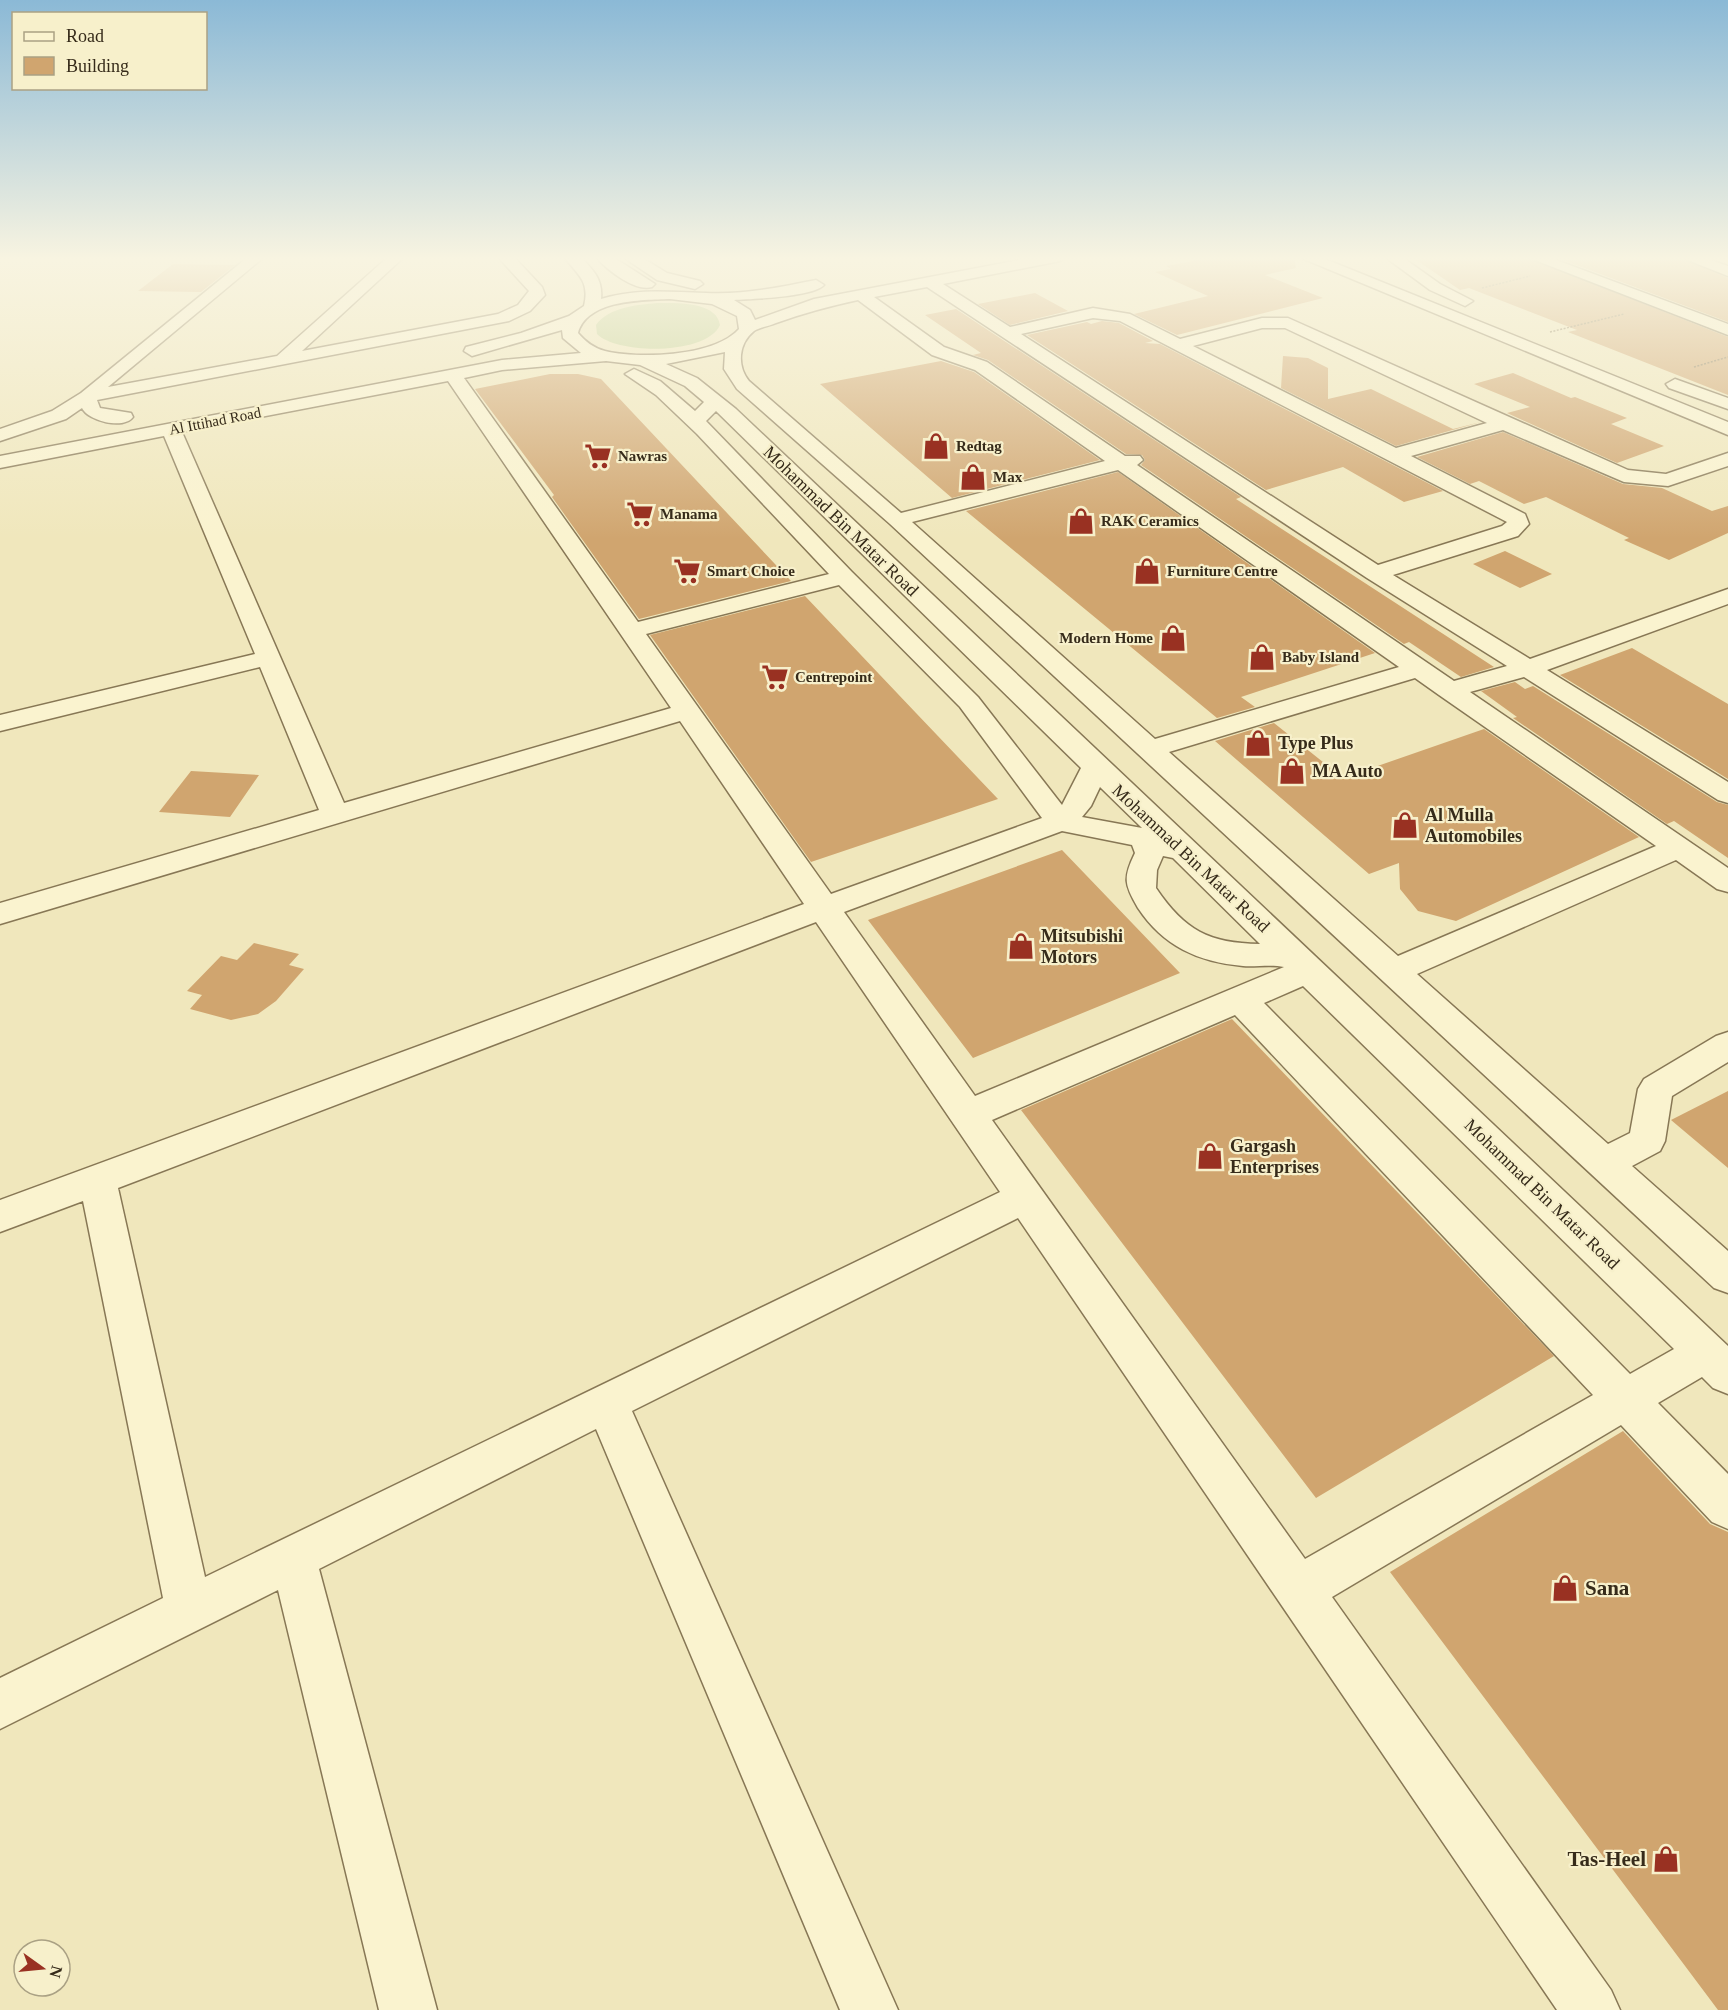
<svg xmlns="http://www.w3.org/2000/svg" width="1728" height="2010" font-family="Georgia,serif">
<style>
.green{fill:#bece90}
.building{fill:#d0a56f}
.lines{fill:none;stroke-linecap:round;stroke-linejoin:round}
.minor-casing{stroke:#877755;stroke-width:3}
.path{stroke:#877755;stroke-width:1.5;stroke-dasharray:2 1.5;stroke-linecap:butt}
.minor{fill:#faf3cf;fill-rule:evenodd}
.labels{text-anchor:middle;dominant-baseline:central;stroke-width:4.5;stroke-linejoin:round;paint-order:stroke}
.far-street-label{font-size:15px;fill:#362b1a;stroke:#f7f0cb}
.far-poi-label{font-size:15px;font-weight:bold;fill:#362b1a;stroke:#f7f0cb;text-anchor:start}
.street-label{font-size:18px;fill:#362b1a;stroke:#f7f0cb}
.poi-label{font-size:18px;font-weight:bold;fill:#362b1a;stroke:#f7f0cb;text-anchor:start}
.near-poi-label{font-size:21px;font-weight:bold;fill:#362b1a;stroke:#f7f0cb;text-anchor:start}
</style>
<rect width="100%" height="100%" fill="#f0e7bc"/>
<path class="green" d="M657,303C674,303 717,301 720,325C707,355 618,355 597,334L596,325C609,307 637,305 657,303Z"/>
<path class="building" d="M1214,257H1294L1296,268L1265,275L1323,298L1177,335L1134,314L1208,296L1155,272L1171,269L1166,266Z
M1412,257H1525L1728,337V395L1568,332L1577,330L1469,288L1460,290Z
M1555,257H1678L1728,278V322Z
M173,264L235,265L201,292L138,291Z
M1035,293L1068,311L1010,325L978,304Z
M956,309L1241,497L1236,499L1494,667L1461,677L1409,642L1404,644L1141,465L1145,460L1142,455L1126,454L988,360L973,355L981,353L925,315Z
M1102,321L1119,323L1153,341L1145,343L1160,344L1443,491L1404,502L1343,467L1266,490L1027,335L1087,322L1091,324Z
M1283,356L1308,358L1328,368V399L1371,389L1453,429L1481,422L1396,446L1281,388Z
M941,361L974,372L1100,460L952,498L820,384Z
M1513,373L1571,398L1575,397L1627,418L1611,424L1664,446L1617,463L1507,413L1530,407L1474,384Z
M550,374H578L601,379L791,581L639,619L552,497L554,495L475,389Z
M1503,432L1623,484L1662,488L1712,511L1728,506V533L1669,560L1624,540L1629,538L1546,497L1524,504L1479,481L1470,484L1417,457Z
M1118,472L1375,653L1241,697L1255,707L1217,718L966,511Z
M1505,551L1552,574L1520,588L1473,564Z
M805,596L916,713L998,799L811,862L650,635Z
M1632,648L1728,704V779L1560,675Z
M1515,682L1525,689L1533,686L1717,802L1728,805V858L1674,821L1667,824L1513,718L1517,717L1481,691Z
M1274,723L1343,778L1484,729L1639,837L1456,921L1418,911L1400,889L1399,863L1369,874L1215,741Z
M191,771L259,775L230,817L159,812Z
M1062,850L1180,973L973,1058L868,920Z
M254,943L299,954L289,965L304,969L276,1001L258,1014L231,1020L190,1009L202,995L187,991L221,956L237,960Z
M1232,1019L1554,1356L1316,1498L1021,1110Z
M1728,1091V1168L1671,1120Z
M1623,1431L1710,1524L1728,1532V2010H1718L1390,1572Z"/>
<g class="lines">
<defs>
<path id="minor" d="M248,257H264L108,387L277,356L388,257H404L302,351L498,314L518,305L529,291L498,257H514L542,287L545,295L530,311L509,321L97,400L100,408L131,413L133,417C124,430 88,421 82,408L66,419L0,441V429L52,411L81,393Z
M564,257H580C594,270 603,280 601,299C638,288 669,292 706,293C742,295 781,287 816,280L824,285C813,297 752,299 734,300L750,310L755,320L814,299L1035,257H1067L1060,261L943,284L1010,327L1093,308L1130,314L1180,339L1262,318H1288L1628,470L1666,474L1728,453V466L1668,486L1624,482L1503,430L1411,456L1525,514L1529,524L1518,536L1393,575L1530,659L1728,589V604L1547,670L1728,782V803L1718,800L1524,677L1470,692L1728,868V892L1717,889L1676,860L1417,974L1608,1144L1630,1133L1638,1089L1644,1079L1716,1036L1728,1032V1062L1672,1096L1665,1141L1660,1151L1632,1166L1728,1251V1293L1714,1288L890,524L737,389L724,369L725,352L666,364L697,378L736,409L1728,1346V1394L1713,1388L1702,1377L1658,1403L1728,1474V1529L1712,1522L1621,1425L1332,1597L1611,1990L1620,2010H1557L1018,1218L632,1411L898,2010H840L596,1429L319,1569L437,2010H379L278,1590L0,1729V1678L163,1598L83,1201L0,1232V1200L804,904L680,721L0,924V903L319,810L260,667L0,731V715L255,654L164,436L0,468V456L502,360L581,353L563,338L562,330L472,356L464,351L466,347L521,333L569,316L584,306C590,281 578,275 564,257ZM927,287L1367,578L1507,666L1454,681L1137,465L1143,460L1140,456H1125L987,362L944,347L874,297ZM670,299L712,304L737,316L739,329C714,357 638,359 605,351C593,348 585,341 578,333C587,300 641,300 670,299ZM858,300L932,355L975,370L1105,461L901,513L749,381C737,366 738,344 754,331C760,327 770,326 776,323C804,313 830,306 858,300ZM1093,318L1120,321L1507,522L1502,526L1378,565L1021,334ZM1262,328H1285L1487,423L1396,448L1193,346ZM606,361L640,365L685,386L704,402L695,411L660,381L634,369L625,374L656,395L697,434L829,574L638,622L464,378L502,370ZM448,381L671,708L344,803L182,432ZM716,411L1081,768L1062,805L978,697L852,572L706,421ZM1118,470L1399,667L1155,739L912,522ZM839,585L960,707L1042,818L831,894L646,634ZM1415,678L1439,695L1656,846L1398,956L1169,752ZM1100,787L1142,828L1082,817L1091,806ZM1062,831L1132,845L1135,853C1123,878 1124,884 1138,908C1163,946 1198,962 1243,966C1256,967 1272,964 1284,967L975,1096L844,912ZM1163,856L1173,858L1260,944C1209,943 1185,931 1156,888L1157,870ZM816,922L1000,1192L205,1577L118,1188ZM1303,986L1674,1349L1630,1374L1264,1003ZM1235,1015L1593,1395L1305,1559L992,1120Z
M596,257H613L655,284L652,287C635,292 607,270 596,257Z
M623,257H641L667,273L700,281L703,284L695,289L657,280Z
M1299,257H1320L1728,422V435Z
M1385,257H1402L1440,284L1473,301L1465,306L1430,290Z
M1527,257H1548L1728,324V335Z
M1680,257H1702L1728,266V276Z
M1675,379L1728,398V409L1669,388L1666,384Z"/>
</defs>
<use href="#minor" class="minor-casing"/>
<path class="path" d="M1482,288L1530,276
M1550,332L1624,314
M1694,367L1728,357"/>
<use href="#minor" class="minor"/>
</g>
<linearGradient id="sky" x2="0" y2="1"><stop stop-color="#8bb9d6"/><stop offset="0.48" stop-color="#f8f4e1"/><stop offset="1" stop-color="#f8f4e1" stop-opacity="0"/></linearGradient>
<rect width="1728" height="539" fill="url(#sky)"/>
<defs>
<symbol id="shop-bare" viewBox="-9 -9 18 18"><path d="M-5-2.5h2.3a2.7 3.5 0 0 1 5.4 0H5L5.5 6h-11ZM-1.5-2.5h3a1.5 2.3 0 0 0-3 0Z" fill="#993122" stroke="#f7f0cb" stroke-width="2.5" paint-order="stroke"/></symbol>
<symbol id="supermarket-bare" viewBox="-9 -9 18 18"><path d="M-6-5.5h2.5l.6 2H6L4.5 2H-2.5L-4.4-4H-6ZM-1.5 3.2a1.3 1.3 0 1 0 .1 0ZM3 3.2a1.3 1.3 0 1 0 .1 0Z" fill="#993122" stroke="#f7f0cb" stroke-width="2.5" paint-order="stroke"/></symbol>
</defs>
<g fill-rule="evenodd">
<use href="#shop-bare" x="917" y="427" width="38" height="38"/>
<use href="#supermarket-bare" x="579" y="437" width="38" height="38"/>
<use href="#shop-bare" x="954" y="458" width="38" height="38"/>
<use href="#supermarket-bare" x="621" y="495" width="38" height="38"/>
<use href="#shop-bare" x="1062" y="502" width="38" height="38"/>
<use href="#supermarket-bare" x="668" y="552" width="38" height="38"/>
<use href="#shop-bare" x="1128" y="552" width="38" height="38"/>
<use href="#shop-bare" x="1154" y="619" width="38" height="38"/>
<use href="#shop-bare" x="1243" y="638" width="38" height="38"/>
<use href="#supermarket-bare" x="756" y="658" width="38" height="38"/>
<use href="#shop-bare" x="1239" y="724" width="38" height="38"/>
<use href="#shop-bare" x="1273" y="752" width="38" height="38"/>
<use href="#shop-bare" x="1386" y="806" width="38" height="38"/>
<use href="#shop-bare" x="1002" y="927" width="38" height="38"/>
<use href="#shop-bare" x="1191" y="1137" width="38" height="38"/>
<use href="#shop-bare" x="1546" y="1569" width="38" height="38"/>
<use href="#shop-bare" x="1647" y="1840" width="38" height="38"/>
</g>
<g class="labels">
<g class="far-street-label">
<text transform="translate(215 421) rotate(-11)">Al Ittihad Road</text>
</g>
<g class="far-poi-label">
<text x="956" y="446">Redtag</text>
<text x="618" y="456">Nawras</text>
<text x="993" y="477">Max</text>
<text x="660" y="514">Manama</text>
<text x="1101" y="521">RAK Ceramics</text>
<text x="707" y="571">Smart Choice</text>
<text x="1167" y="571">Furniture Centre</text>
<text x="1153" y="638" text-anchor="end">Modern Home</text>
<text x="1282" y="657">Baby Island</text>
<text x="795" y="677">Centrepoint</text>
</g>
<g class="street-label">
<text transform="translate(841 521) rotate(44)">Mohammad Bin Matar Road</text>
<text transform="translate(1191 858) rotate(43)">Mohammad Bin Matar Road</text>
<text transform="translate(1542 1194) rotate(44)">Mohammad Bin Matar Road</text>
</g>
<g class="poi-label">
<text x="1278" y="743">Type Plus</text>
<text x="1312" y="771">MA Auto</text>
<text x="1425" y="815">Al Mulla<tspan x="1425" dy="21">Automobiles</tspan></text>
<text x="1041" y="936">Mitsubishi<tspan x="1041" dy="21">Motors</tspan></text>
<text x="1230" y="1146">Gargash<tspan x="1230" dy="21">Enterprises</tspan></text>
</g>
<g class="near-poi-label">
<text x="1585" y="1588">Sana</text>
<text x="1646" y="1859" text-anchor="end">Tas-Heel</text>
</g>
</g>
<rect x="12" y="12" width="195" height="78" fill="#f7f0cb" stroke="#aaa184" stroke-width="1.5"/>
<rect x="24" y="32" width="30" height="9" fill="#faf3cf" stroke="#aaa184" stroke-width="1.5"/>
<text x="66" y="42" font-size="18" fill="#362b1a">Road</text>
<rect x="24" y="57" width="30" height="18" fill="#d0a56f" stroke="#aaa184" stroke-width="1.5"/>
<text x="66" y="72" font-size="18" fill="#362b1a">Building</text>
<g transform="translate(42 1968) rotate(105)"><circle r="28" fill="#f7f0cb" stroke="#aaa184" stroke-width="1.5"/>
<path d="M0-4.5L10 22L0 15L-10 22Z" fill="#993122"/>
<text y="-9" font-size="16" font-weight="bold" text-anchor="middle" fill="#362b1a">N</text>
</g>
</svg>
